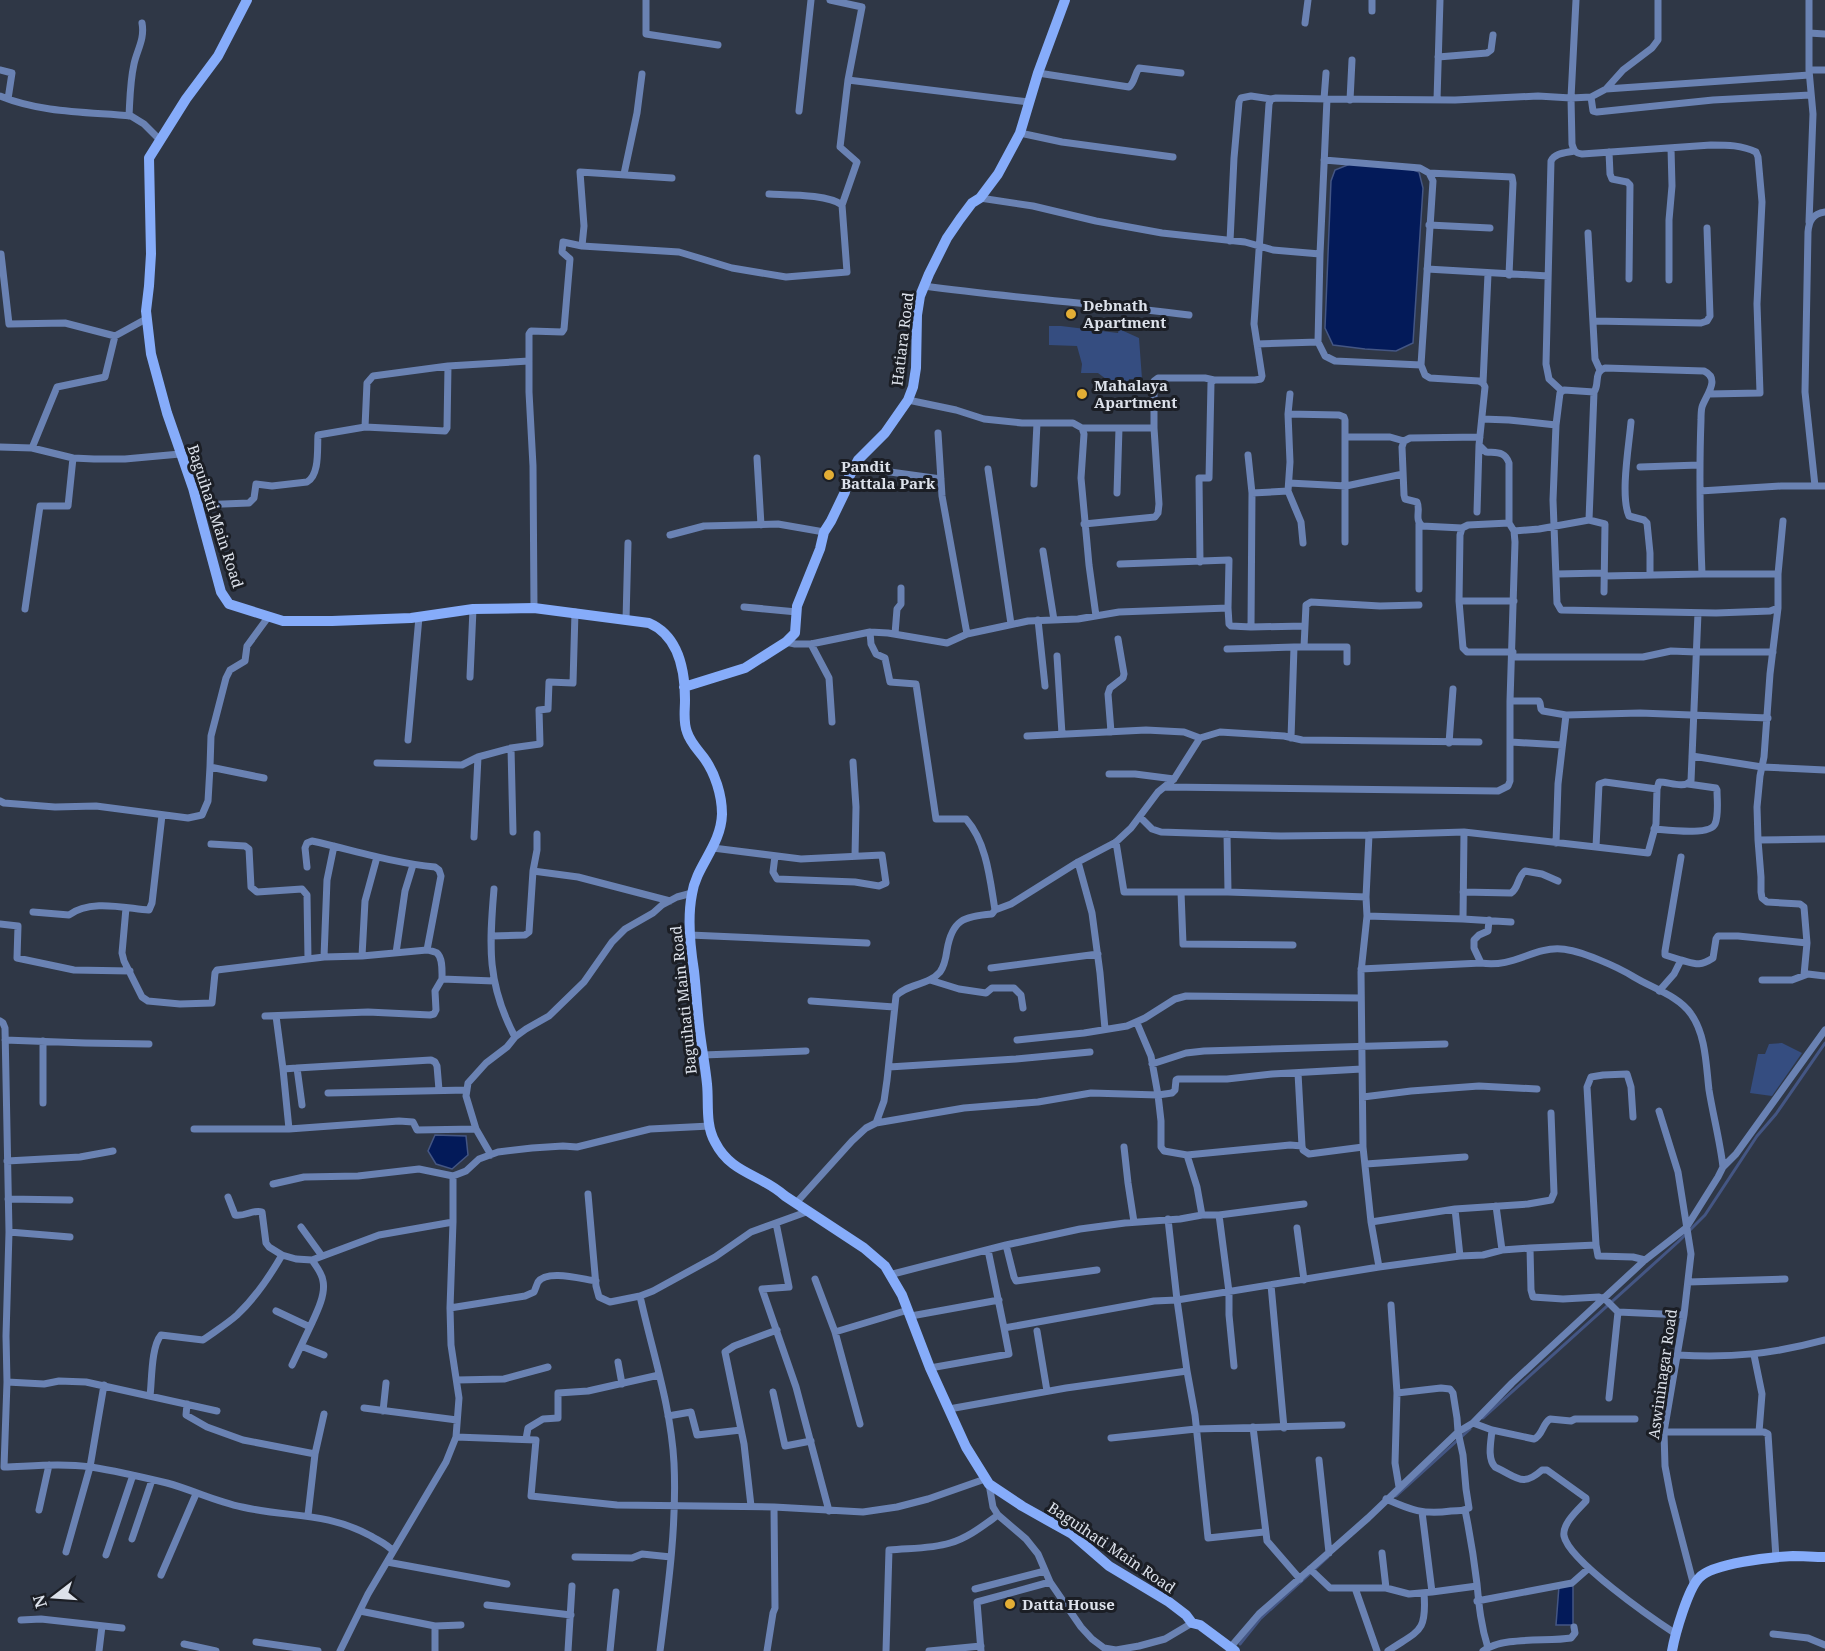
<svg xmlns="http://www.w3.org/2000/svg" width="1825" height="1651" font-family="'Noto Serif',serif">
<style>
.green{fill:#354d80}
.water{fill:#031a59;stroke:#445684;stroke-width:1.5}
.lines{fill:none;stroke-linecap:round;stroke-linejoin:round}
.stream{stroke:#445684;stroke-width:3}
.street{stroke:#6a82b3;stroke-width:7}
.secondary{stroke:#86acfa;stroke-width:10}
.poi-dot{fill:#e3ae35;stroke:#1b1e25;stroke-width:2}
.labels{text-anchor:middle;dominant-baseline:central;stroke-width:6;stroke-linejoin:round;paint-order:stroke}
.poi-label{font-size:15px;font-weight:bold;fill:#dce1ea;stroke:#1b1e25;text-anchor:start}
.street-label{font-size:15px;fill:#dce1ea;stroke:#1b1e25}
</style>
<rect width="100%" height="100%" fill="#2f3746"/>
<path class="green" d="M1049,326H1061L1118,333L1119,329L1139,338L1142,379H1129L1128,387L1106,385V379L1098,373H1081L1082,364L1077,346L1049,345Z
M1782,1043L1802,1053L1772,1096L1750,1093L1758,1054H1765L1769,1044Z"/>
<path class="water" d="M1350,164L1410,169L1419,172L1423,188L1413,343L1396,351L1365,349L1333,345L1325,328L1331,181L1335,170Z
M435,1135L466,1136L468,1155L452,1169L436,1164L428,1151Z
M1559,1586H1573V1625H1556Z"/>
<g class="lines">
<path class="stream" d="M1483,1418L1678,1242L1705,1215L1757,1136L1776,1114L1825,1043
M1396,1496L1470,1429
M1240,1644L1260,1619L1328,1557"/>
<path class="street" d="M646,0V34L718,45
M1372,0V11
M1576,0L1571,98L1572,144C1574,151 1575,153 1582,154L1711,145C1727,145 1742,145 1756,152L1758,157L1762,202L1757,304L1760,393L1709,394
M1305,23L1308,0
M1809,33L1825,34
M1438,57L1487,53L1491,50L1493,35
M0,70L12,73L8,99
M1809,70H1825
M1038,73L1129,87C1135,82 1134,75 1139,68L1181,73
M848,80L1029,102
M1606,89L1623,70L1652,48L1658,40V0
M0,96C41,113 87,112 131,116L144,124L160,140
M1591,97L1593,111L1597,112L1713,100L1810,95
M1324,99L1326,73
M1350,100L1352,60
M1437,100L1440,0
M799,111L811,0
M129,116C130,98 130,82 134,64C137,50 145,39 142,23
M1020,133L1062,142L1173,157
M1609,152L1610,174L1612,179L1627,182L1630,185L1629,279
M1429,173L1512,177L1513,183L1509,275
M624,174L637,113L642,74
M769,194C787,195 828,194 842,205
M980,198L1033,206L1096,221L1162,233L1245,242L1273,250L1320,254L1327,99L1455,100L1538,96L1571,98L1591,97L1606,89L1809,75
M1809,222L1813,114L1809,70V0
M1429,225L1490,228
M1588,233L1595,359L1600,370
M1230,241L1234,158L1239,102L1241,98L1251,96L1271,99
M582,246L584,226L580,172L672,178
M1,254L9,324L65,323L115,336L146,319
M1320,254L1318,342L1325,356L1335,361L1421,365L1433,181L1429,173L1420,168L1324,160
M1427,269L1548,276
M1669,280V220L1672,186L1671,148
M924,286C1012,298 1101,304 1189,315
M1593,321L1701,323L1707,321L1710,316L1707,228
M1257,344L1318,342
M448,366L447,428L445,431L365,427L367,383L373,376L448,366L529,361
M1483,383L1488,274
M1562,391L1549,379L1546,364L1551,161C1555,153 1565,153 1574,151
M908,400L956,410L984,419L1022,423H1073L1082,428L1084,434L1081,478L1089,565L1096,616
M1288,414L1290,394
M1482,419L1509,420L1556,425
M1631,422C1629,445 1620,496 1629,516L1644,520L1647,523L1650,553V574
M1082,428H1154
M938,433L942,496L967,634L1028,621L1078,619L1119,612L1228,608L1229,560L1120,564
M1346,437H1390L1404,441
M0,447L32,448L73,458L94,459H125L180,454
M32,448L57,387L105,377L115,336
M1248,455L1252,493L1251,627L1305,626L1306,605L1311,602L1380,606L1419,605
M757,458L761,525
M854,467L941,479
M1640,467L1699,465
M988,469L1011,624
M1289,483L1346,486L1403,474
M1034,484L1037,423
M1815,486L1805,392L1808,232C1809,220 1813,214 1825,212
M1700,491L1781,486H1825
M1117,493L1119,428
M1252,493L1288,491
M198,505L249,503L254,498L256,484L272,486L307,482C320,475 317,448 318,435L365,427
M1477,512L1479,445
M1589,520L1594,392
M1509,523L1468,525L1462,528L1460,535L1459,601L1463,648L1467,652H1513
M1084,524L1155,517L1158,513L1159,504L1154,428V381L1158,378H1205L1214,380
M1462,528L1422,526C1414,519 1421,510 1417,502L1405,499L1404,495L1402,447L1404,441L1410,438L1480,437
M1514,531L1539,529L1589,520L1605,524L1604,592
M670,535L704,526L778,524L824,532
M1303,543L1301,522L1288,491L1290,462L1288,414L1339,415L1344,417L1345,420V542
M1043,551L1054,620
M1200,562L1199,478H1209L1211,383L1214,380H1255L1261,379L1262,376L1254,324L1269,104L1271,99L1276,98L1327,99
M1557,574L1604,573
M1702,574H1778
M1604,576L1702,574C1700,522 1699,471 1701,420C1701,415 1701,411 1702,407C1706,395 1721,379 1704,371L1605,368C1593,372 1600,384 1594,392L1564,390L1560,393L1556,425L1553,500L1557,603L1561,610L1716,613L1770,611L1778,608V574L1783,521
M1419,589V524
M1459,601H1514
M744,607L797,612
M534,608L533,466L529,392V334L531,331L562,332L564,329L570,259L562,252L563,242L582,246L679,252L732,268L786,277L847,272L842,205L857,162L840,147L848,80L862,7L830,0
M1228,608L1229,624L1231,626L1251,627
M1778,608L1770,674L1764,757L1760,776L1757,807L1758,840L1825,839
M25,609L40,506H68L73,458
M626,620L628,543
M1038,620L1045,686
M870,632L871,644L876,654L885,658L890,682L916,684L936,819H966C987,843 990,880 995,910
M895,634L897,609L901,604V588
M786,642L795,644H811L870,632L888,633L947,643L967,634
M811,644L829,678L832,722
M1294,647H1347V662
M1304,647L1305,626
M1227,649L1294,647L1291,738
M1057,656L1062,734
M1513,657H1643L1671,651L1696,652H1773
M470,677L473,609
M1510,701H1539L1540,703L1541,709L1543,711L1566,715L1640,713L1768,718
M1111,732L1108,694L1110,688L1123,678L1124,674L1118,639
M1027,736L1146,730L1184,732L1200,738L1220,732L1284,736L1302,740L1479,742
M408,740L419,617
M1511,742L1562,745
M1449,743L1453,689
M511,748L513,832
M1692,756L1762,767L1825,770
M853,762L856,807L855,856
M377,763L462,765L478,757L511,748L540,744L539,710L548,709L549,682L573,683L575,612
M210,767L211,736L226,678L230,670L245,661L247,646L269,616
M1109,774H1135L1174,779
M1165,787L1498,791L1508,786L1510,781V701L1515,542L1514,531L1509,523V463C1505,451 1497,453 1486,452L1479,445L1485,387L1483,383L1479,381L1430,378L1425,375L1421,365
M0,801L4,803L55,807L96,806L188,818L202,815L208,801L210,767L264,778
M1654,829C1667,830 1710,836 1715,824C1719,815 1717,800 1717,790L1716,788L1688,784
M1227,834L1228,892
M1369,835L1464,832L1648,853L1656,824L1657,789
M474,837L478,757
M1758,840L1761,877V892L1762,898L1767,902L1800,904L1804,907L1807,943L1804,975
M1116,842L1124,892H1228L1366,897
M1556,843L1558,784L1566,715
M211,844L245,846L249,849L251,887L257,892L302,889L307,895L308,959
M1596,847L1599,784L1605,782L1657,789L1659,782C1670,782 1683,789 1691,781L1698,613
M713,848L801,859L882,855L886,883L879,886L855,882L777,879L773,872L775,856
M1078,862L1092,913L1100,973L1105,1029
M307,867L305,848L307,843L312,841C353,850 393,863 435,867L439,870L441,876L427,950
M533,871L578,877L670,901
M494,889C489,947 487,984 515,1037
M1181,892L1183,944L1293,945
M1463,892L1511,893C1519,888 1517,877 1525,871L1542,874L1558,881
M126,908L122,953L124,961L142,997L148,1001L180,1004L212,1003L215,973L217,970L324,957L362,956L427,950C428,950 436,952 437,953C443,958 442,972 442,979L494,981
M33,912L69,915C90,899 124,908 149,910L152,903L162,815
M1367,916L1463,919L1511,922
M1463,919L1464,832
M0,924L18,926L17,958L74,970L130,971
M690,935L867,943
M491,936L525,935L529,932L533,871L537,850V834
M396,953L405,891L413,865
M362,956L365,901L377,857
M324,957L327,880L334,846
M1681,960C1696,964 1699,967 1713,958L1716,939L1718,936H1738L1807,943
M1481,963L1474,948V940L1479,935L1488,931L1489,920
M991,968L1098,954
M930,980L959,989L986,993L992,988H1014L1021,995L1023,1008
M1762,980H1792L1808,974L1825,976
M1659,991L1674,974L1681,960L1665,955V951L1681,857
M811,1001L894,1007
M265,1016L368,1012L430,1015L434,1014L436,1010L435,991L442,979
M276,1016L283,1069L297,1068
M0,1021L3,1023L5,1028L9,1232L6,1336L7,1382L4,1467C33,1466 62,1463 91,1467C116,1471 142,1477 167,1483C193,1490 216,1502 242,1507C289,1518 325,1511 371,1536C379,1541 387,1544 393,1551
M1137,1023L1151,1056L1158,1095L1172,1093L1175,1090L1176,1080L1178,1079H1227L1272,1074L1362,1069
M5,1040L85,1043L149,1044
M1017,1040L1084,1033L1127,1026L1145,1018L1175,999L1186,996L1361,998
M43,1041V1103
M703,1055L806,1051
M1152,1064L1186,1053L1204,1051L1445,1044
M889,1067L1016,1059L1090,1052
M283,1069L289,1129
M1298,1073L1302,1146
M328,1093L467,1090
M1363,1097L1411,1091L1479,1086L1537,1089
M302,1105L297,1068L431,1060L435,1062L437,1066L439,1090
M1659,1111L1678,1172L1691,1254L1684,1315L1664,1432L1665,1466L1671,1498L1694,1586
M876,1123L964,1108L1038,1102L1091,1093L1158,1095L1161,1121V1147L1164,1151L1187,1155L1197,1187L1202,1215L1180,1219L1125,1223L1080,1229L1006,1245L889,1275
M194,1129H289L399,1121L413,1122L417,1130L476,1129
M1124,1147L1128,1183L1134,1222
M491,1155L476,1129L466,1096L468,1083L486,1063L507,1047L515,1037L526,1029L549,1016L584,982L612,942L625,929L653,913L662,905L677,897L692,893
M1187,1155L1290,1145L1302,1146L1303,1150L1309,1154L1363,1147
M7,1161L80,1157L113,1151
M1366,1164L1465,1157
M1723,1167L1736,1154L1825,1030
M273,1184L304,1177L358,1176L419,1169L453,1176
M588,1194L596,1286L599,1297L610,1302L640,1296L653,1291L715,1257L751,1232L809,1211
M228,1197L235,1215C245,1217 253,1209 262,1212L266,1243L269,1247L282,1255L296,1259L312,1260L379,1235L453,1222
M8,1199L70,1200
M796,1203L852,1141L866,1128L876,1123L884,1101L887,1080L896,996C908,983 928,986 940,972C945,965 946,957 947,950C952,920 964,916 992,914L995,910L1011,904L1078,862L1116,842L1131,828L1158,792L1174,779L1200,738
M1496,1206L1502,1250
M1455,1209L1460,1256
M1202,1215H1219L1304,1204
M1219,1215L1229,1292V1315L1234,1366
M1168,1219L1177,1300L1187,1371
M1371,1222L1455,1209L1528,1204L1551,1200L1554,1193L1551,1113
M776,1223L789,1287L762,1289L796,1387L829,1511
M301,1227L322,1256
M1297,1228L1304,1280
M9,1232L70,1237
M1006,1245L1014,1277L1016,1281L1097,1270
M1596,1245L1587,1087L1591,1077L1603,1075L1627,1074L1631,1087L1633,1117
M988,1250L1004,1328
M1379,1267L1460,1256L1483,1255L1502,1250L1530,1248
M815,1279L835,1332L860,1424
M1688,1282L1785,1279
M1271,1285L1284,1428
M640,1296C652,1351 671,1406 674,1463C677,1525 668,1589 660,1651
M1391,1305L1397,1393L1395,1463L1399,1487
M450,1308L525,1296L534,1292C535,1290 537,1284 538,1282C547,1269 581,1279 596,1281
M276,1311L310,1327C316,1314 326,1295 323,1281C322,1273 316,1266 312,1260
M1618,1312L1684,1315
M911,1316L999,1300
M1037,1331L1047,1391
M835,1332L908,1310
M301,1346L324,1355
M1678,1355C1732,1358 1773,1354 1825,1340
M1754,1355L1762,1394L1759,1432
M618,1362L622,1384
M292,1365L310,1327
M930,1368L1009,1354L1004,1328L1154,1301L1177,1300L1379,1267L1371,1222L1363,1147L1361,972L1367,916L1366,897L1369,835L1281,836L1161,832L1152,829L1140,817
M457,1380L504,1379L548,1367
M7,1382L44,1384L59,1381L86,1382L217,1411
M773,1392L785,1446L811,1441
M150,1396C152,1380 151,1347 161,1335L203,1340C214,1332 227,1324 237,1315C255,1298 270,1276 282,1255
M1609,1398L1618,1312L1605,1299L1599,1297L1563,1299L1533,1297L1531,1290L1530,1248L1596,1245L1598,1256L1633,1257L1645,1260
M187,1404L186,1415L207,1427L243,1440L315,1454
M364,1408L457,1420
M949,1409L1066,1388L1187,1371L1195,1415L1208,1538L1264,1532
M383,1411L386,1383
M668,1416L691,1412L697,1435L741,1430
M1473,1423L1492,1430L1534,1439C1543,1435 1542,1424 1550,1419L1571,1421L1575,1419H1635
M1253,1427L1267,1541L1300,1579
M1492,1430C1491,1442 1487,1458 1495,1467C1517,1477 1522,1488 1542,1470H1547L1586,1498V1501C1579,1509 1562,1523 1564,1536C1569,1561 1653,1619 1676,1634
M1664,1432H1764L1768,1434L1776,1558
M456,1437L536,1440L531,1496L617,1505L774,1507L863,1512L897,1507L928,1499L985,1479
M1111,1438L1196,1429L1342,1425
M526,1439L528,1428L543,1419L558,1418V1393L588,1391L659,1375
M1319,1460L1329,1553
M989,1484L993,1507L998,1515L1026,1539L1038,1554L1050,1582L1081,1627L1092,1639L1104,1648L1116,1650L1139,1646L1165,1639L1192,1623
M1386,1499C1411,1510 1423,1515 1451,1511C1458,1511 1464,1511 1469,1508L1466,1489L1463,1455L1458,1432L1457,1418L1453,1393L1450,1389L1441,1388L1397,1393
M751,1506L744,1444L725,1352L734,1346L777,1330
M39,1510L49,1465
M1465,1510C1470,1534 1474,1559 1477,1584C1479,1606 1481,1626 1488,1648
M1422,1512L1432,1592
M308,1515L315,1454L324,1414
M132,1539L152,1480
M66,1552L90,1467L104,1385
M1382,1553L1386,1588
M106,1555L133,1475
M575,1557L632,1558L642,1554L671,1557
M387,1562L507,1584
M1310,1569L1330,1588H1386L1409,1594L1432,1592L1477,1586
M161,1575L196,1494
M1355,1588L1377,1651
M975,1589L1045,1571
M1477,1601L1572,1583L1589,1568
M487,1605L571,1615
M360,1611L435,1626L461,1625
M21,1620L41,1619L122,1628
M1773,1634L1808,1638L1825,1645
M256,1642L318,1651
M184,1644L216,1651
M1229,1649L1259,1614L1368,1518L1458,1432L1473,1423L1512,1383L1645,1260L1686,1228L1718,1177L1723,1167C1720,1141 1713,1115 1709,1090C1706,1065 1706,1035 1691,1014C1679,996 1652,988 1634,977C1618,967 1580,950 1561,949C1533,947 1514,968 1481,963L1361,969
M99,1651L102,1626
M340,1651L368,1594L446,1462L456,1437L459,1398L451,1345L450,1308L453,1222V1176L466,1171L479,1159L498,1152L532,1148L563,1146L577,1147L650,1129L710,1126
M435,1651V1626
M568,1651L572,1586
M610,1651L616,1592
M767,1651L773,1613L775,1608L774,1507
M886,1651L889,1550C909,1548 931,1549 950,1543C968,1538 984,1525 998,1515
M929,1651L981,1646
M981,1651L977,1602L1050,1582
M1388,1651C1419,1630 1427,1633 1424,1593
M1483,1651C1503,1636 1547,1642 1571,1638L1575,1633L1574,1627"/>
<path class="secondary" d="M247,0L218,56L186,99L149,158L151,254L149,286L146,311L151,354L167,413L193,488L221,592L229,604L283,621H332L411,618L473,609L534,608L649,623C679,636 685,671 685,700C685,711 683,722 687,732C690,742 698,750 704,758C715,773 722,795 722,814C721,846 696,866 692,894C687,919 690,946 694,971C696,989 697,1007 699,1025C701,1045 705,1064 707,1084C709,1103 705,1124 715,1142C731,1174 761,1174 785,1196L864,1248L885,1266L902,1295L930,1368L966,1447L989,1484L1022,1506L1072,1534L1109,1566L1169,1602L1186,1615L1192,1623L1200,1625L1235,1651
M684,687L745,668L786,642L795,633L797,606L820,549L824,532L831,521L845,492L848,479L858,460L885,433L908,400L913,387L916,368L917,315L920,296L929,274L947,238L960,219L972,203L980,198L998,174L1020,133L1038,73L1065,0
M1672,1651C1675,1634 1688,1589 1699,1578C1712,1563 1773,1557 1793,1556C1803,1556 1814,1557 1825,1557"/>
</g>
<g class="poi-dot">
<circle cx="1071" cy="314" r="6"/>
<circle cx="1082" cy="394" r="6"/>
<circle cx="829" cy="475" r="6"/>
<circle cx="1010" cy="1604" r="6"/>
</g>
<g class="labels">
<g class="poi-label">
<text x="1083" y="305">Debnath<tspan x="1083" dy="17">Apartment</tspan></text>
<text x="1094" y="385">Mahalaya<tspan x="1094" dy="17">Apartment</tspan></text>
<text x="841" y="466">Pandit<tspan x="841" dy="17">Battala Park</tspan></text>
<text x="1022" y="1604">Datta House</text>
</g>
<g class="street-label">
<text transform="translate(902 339) rotate(-83)">Hatiara Road</text>
<text transform="translate(216 516) rotate(72)">Baguihati Main Road</text>
<text transform="translate(683 1000) rotate(-96)">Baguihati Main Road</text>
<text transform="translate(1662 1374) rotate(-82)">Aswininagar Road</text>
<text transform="translate(1112 1547) rotate(34)">Baguihati Main Road</text>
</g>
</g>
<g transform="translate(54 1597) rotate(253)" stroke="#1b1e25" stroke-width="4.5" paint-order="stroke">
<path d="M0-4.5L10 22L0 15L-10 22Z" fill="#dce1ea"/>
<text y="-9" font-size="16" font-weight="bold" text-anchor="middle" fill="#dce1ea">N</text>
</g>
</svg>
